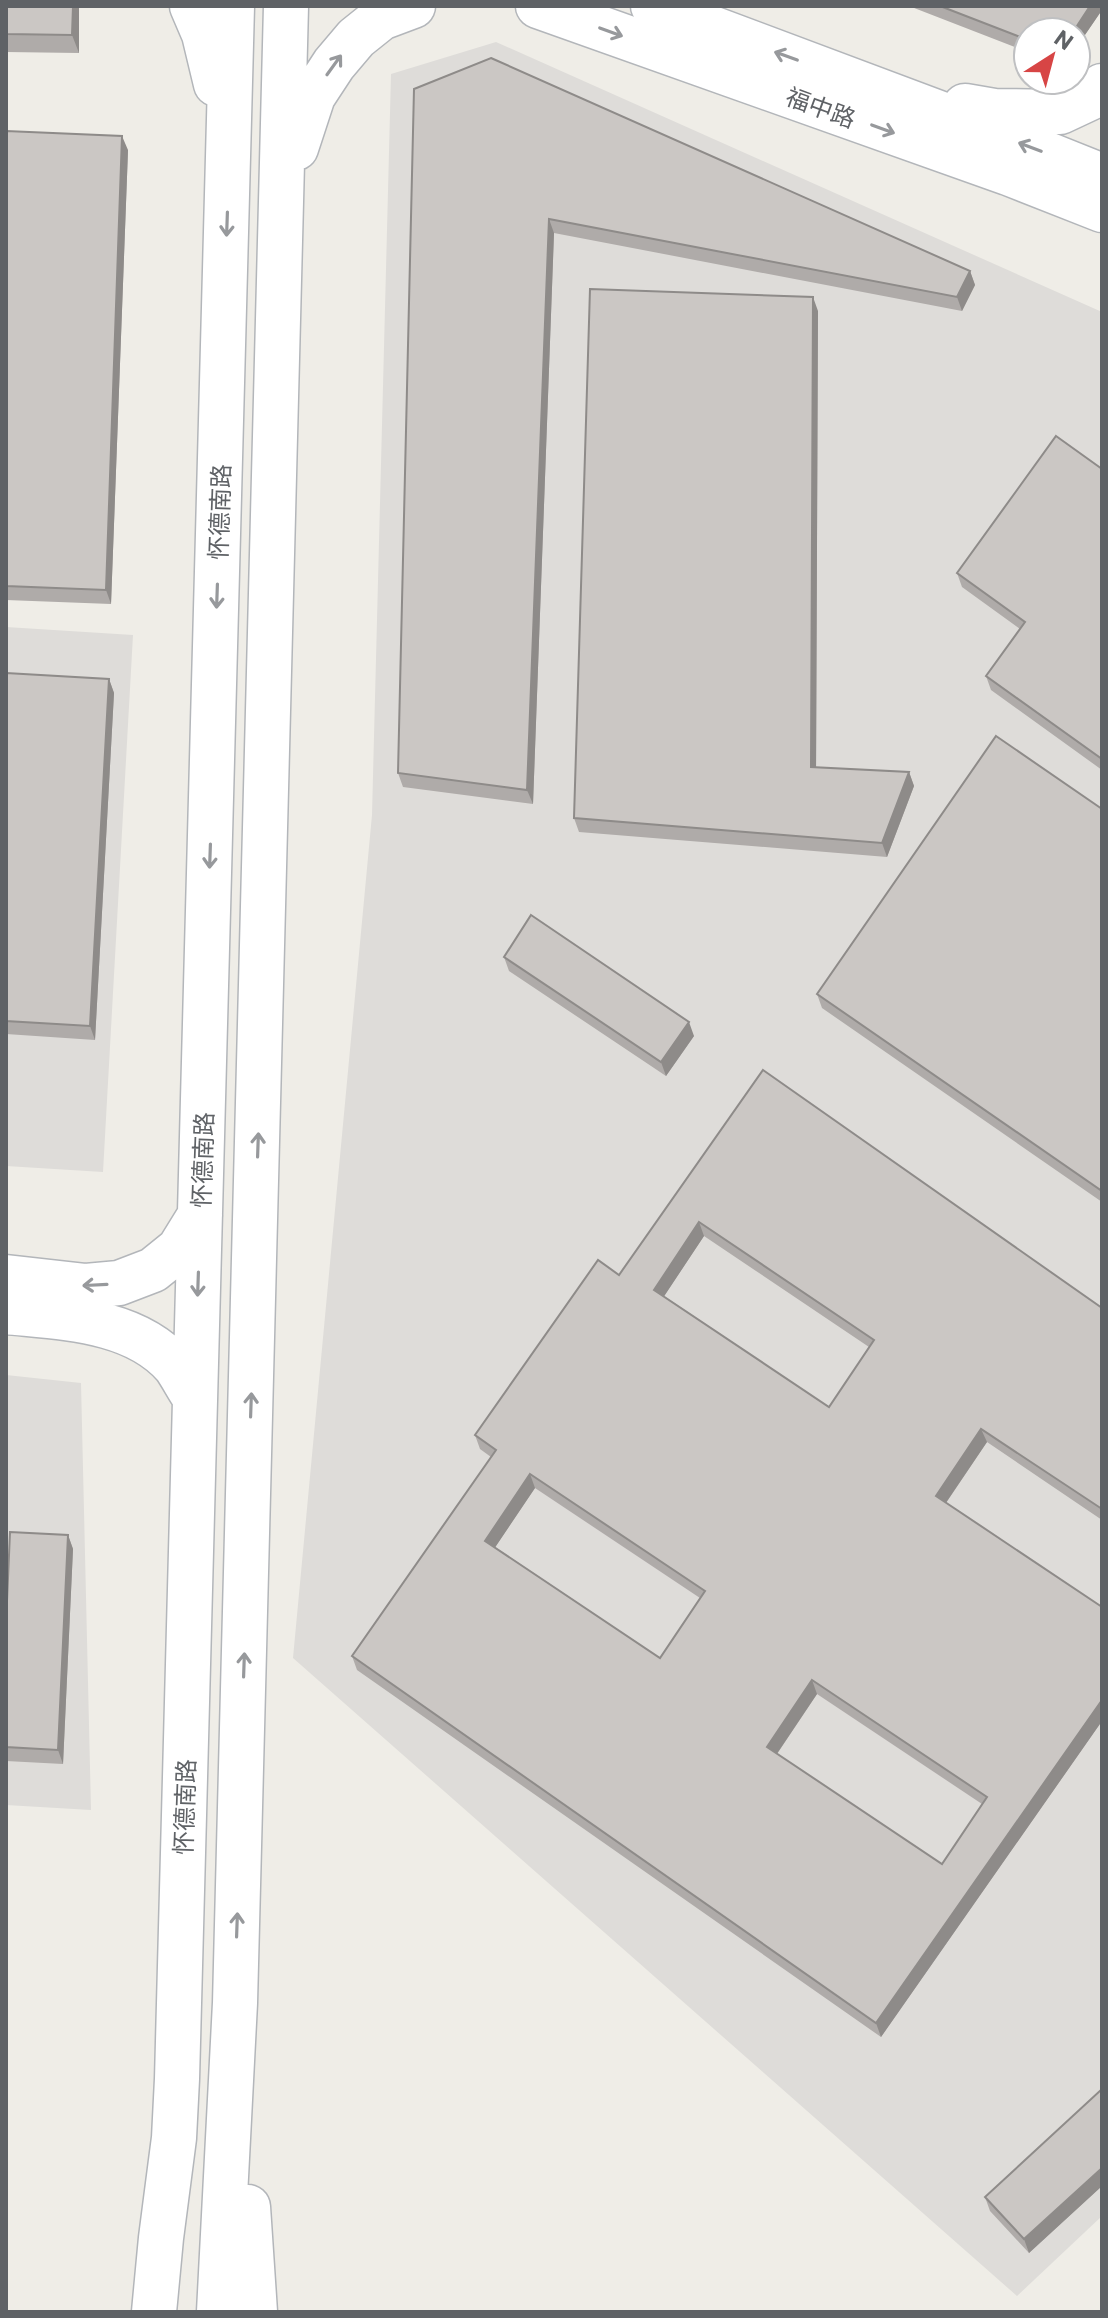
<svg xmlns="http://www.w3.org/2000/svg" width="1108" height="2318" font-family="Commissioner,'Noto Sans SC',sans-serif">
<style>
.industrial{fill:#dedcd9}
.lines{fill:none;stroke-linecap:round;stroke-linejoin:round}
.secondary-casing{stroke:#b3b6ba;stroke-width:47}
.secondary{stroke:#fff;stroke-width:44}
.wall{fill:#afaba9;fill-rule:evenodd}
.shaded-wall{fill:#8e8b89}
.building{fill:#cbc7c4;stroke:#8e8b89;stroke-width:2;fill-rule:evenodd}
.oneway{stroke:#97999c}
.labels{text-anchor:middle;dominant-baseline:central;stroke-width:8;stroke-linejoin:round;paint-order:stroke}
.street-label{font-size:24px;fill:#5f6266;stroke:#fff}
</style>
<rect width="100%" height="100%" fill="#efede7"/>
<path class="industrial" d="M496,42L1102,312V2216L1017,2296L293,1658L372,815L391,74Z
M6,627L133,635L103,1172L6,1166Z
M6,1375L81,1383L91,1810L6,1805Z"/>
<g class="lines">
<defs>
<path id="secondary" d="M192,6L204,34L216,84
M538,6L1008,173L1102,210
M653,6L1027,146L1102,176
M965,106L994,111L1060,112L1092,97L1102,86
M296,148L313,96L334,64L356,38L381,18L413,6
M6,1277L86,1286L119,1283L153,1270L179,1249L200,1215
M6,1312C63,1318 134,1319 175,1366C182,1376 188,1388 195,1398
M248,2207L255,2312
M154,2312L161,2238L174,2138L177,2079L232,6
M219,2312L235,2003L286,6"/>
</defs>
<use href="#secondary" class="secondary-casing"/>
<use href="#secondary" class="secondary"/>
</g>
<path class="wall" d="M6,6H79V53L6,52Z
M909,6H1102V10L1076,48V32H1028V52Z
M491,58L970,271L975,285L962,311L554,233L533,804L403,787L398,773Z
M6,131L128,150L111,604L6,600Z
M818,311L816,768L909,772L914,786L887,857L579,832L574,818Z
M1102,469V770L991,690L986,676L1020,629L962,587L957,573Z
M6,673L109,679L114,693L95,1040L6,1034Z
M1102,809V1202L822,1008L817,994Z
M504,957L694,1036L666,1076L509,971Z
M763,1070L1102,1308V1520L987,1442L946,1503L1102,1607V1721L881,2037L357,1670L352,1656L491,1457L480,1449L475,1435L619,1275ZM704,1236L869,1347L829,1407L664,1296ZM535,1488L700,1598L660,1658L495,1547ZM817,1694L982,1804L942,1864L777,1754Z
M68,1535L73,1549L63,1764L6,1761V1624Z
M1102,2089V2186L1029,2253L990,2211L985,2197Z"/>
<path class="shaded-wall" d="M73,6H79V53L72,35Z
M1090,6H1102V10L1076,48V32H1073Z
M122,136L128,150L111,604L106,590Z
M549,219L554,233L533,804L527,790Z
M970,271L975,285L962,311L957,297Z
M813,297L818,311L816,781L811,767Z
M109,679L114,693L95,1040L90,1026Z
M909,772L914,786L887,857L882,843Z
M689,1022L694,1036L666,1076L661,1062Z
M699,1222L704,1236L659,1304L654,1290Z
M981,1429L987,1442L941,1510L936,1496Z
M530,1474L535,1488L490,1555L485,1541Z
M68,1535L73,1549L63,1764L58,1750Z
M812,1680L817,1694L772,1761L767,1747Z
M1102,1700V1721L881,2037L876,2023Z
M1102,2168V2186L1029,2253L1024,2239Z"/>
<path class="building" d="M6,6H73L72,35L6,34Z
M940,6H1090L1073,32H1028V40Z
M491,58L970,271L957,297L549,219L527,790L398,773L414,89Z
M6,131L122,136L106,590L6,586Z
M590,289L813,297L811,767L909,772L882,843L574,818Z
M1056,436L1102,469V759L986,676L1025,622L957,573Z
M6,673L109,679L90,1026L6,1021Z
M996,736L1102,809V1191L817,994Z
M531,915L689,1022L661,1062L504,957Z
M763,1070L1102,1308V1509L981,1429L936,1496L1102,1607V1700L876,2023L352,1656L496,1450L475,1435L598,1260L619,1275ZM699,1222L874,1340L829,1407L654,1290ZM530,1474L705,1591L660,1658L485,1541ZM812,1680L987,1797L942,1864L767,1747Z
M10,1532L68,1535L58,1750L6,1747V1624Z
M1102,2089V2168L1024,2239L985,2197Z"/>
<defs><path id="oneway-shaft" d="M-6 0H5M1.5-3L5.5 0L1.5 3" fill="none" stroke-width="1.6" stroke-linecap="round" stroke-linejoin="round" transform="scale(2)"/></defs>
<g class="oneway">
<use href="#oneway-shaft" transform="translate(611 32) rotate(20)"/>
<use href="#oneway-shaft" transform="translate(786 56) rotate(-160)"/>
<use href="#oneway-shaft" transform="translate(334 65) rotate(-54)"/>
<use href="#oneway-shaft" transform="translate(883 129) rotate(20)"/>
<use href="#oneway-shaft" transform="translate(1030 147) rotate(-159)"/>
<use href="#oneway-shaft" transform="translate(227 224) rotate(92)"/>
<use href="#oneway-shaft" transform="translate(217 596) rotate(92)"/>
<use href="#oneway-shaft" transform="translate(210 856) rotate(92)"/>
<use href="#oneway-shaft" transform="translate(258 1145) rotate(-88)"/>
<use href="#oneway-shaft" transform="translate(198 1284) rotate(92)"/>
<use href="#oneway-shaft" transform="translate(95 1285) rotate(177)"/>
<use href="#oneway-shaft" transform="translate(251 1405) rotate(-88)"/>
<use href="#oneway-shaft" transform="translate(244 1665) rotate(-88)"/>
<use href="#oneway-shaft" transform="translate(237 1925) rotate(-88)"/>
</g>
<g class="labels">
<g class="street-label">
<text transform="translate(821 107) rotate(20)">福中路</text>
<text transform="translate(219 512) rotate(-88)">怀德南路</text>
<text transform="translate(202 1160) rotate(-88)">怀德南路</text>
<text transform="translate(184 1807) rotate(-88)">怀德南路</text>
</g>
</g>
<rect width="1108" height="2318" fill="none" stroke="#5f6266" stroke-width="16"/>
<g transform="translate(1052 56) rotate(36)"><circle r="38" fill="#ffffff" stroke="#bfc0c2" stroke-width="2"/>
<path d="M0-6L14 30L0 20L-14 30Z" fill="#d74545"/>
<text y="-12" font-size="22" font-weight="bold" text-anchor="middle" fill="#5f6266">N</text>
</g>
</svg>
